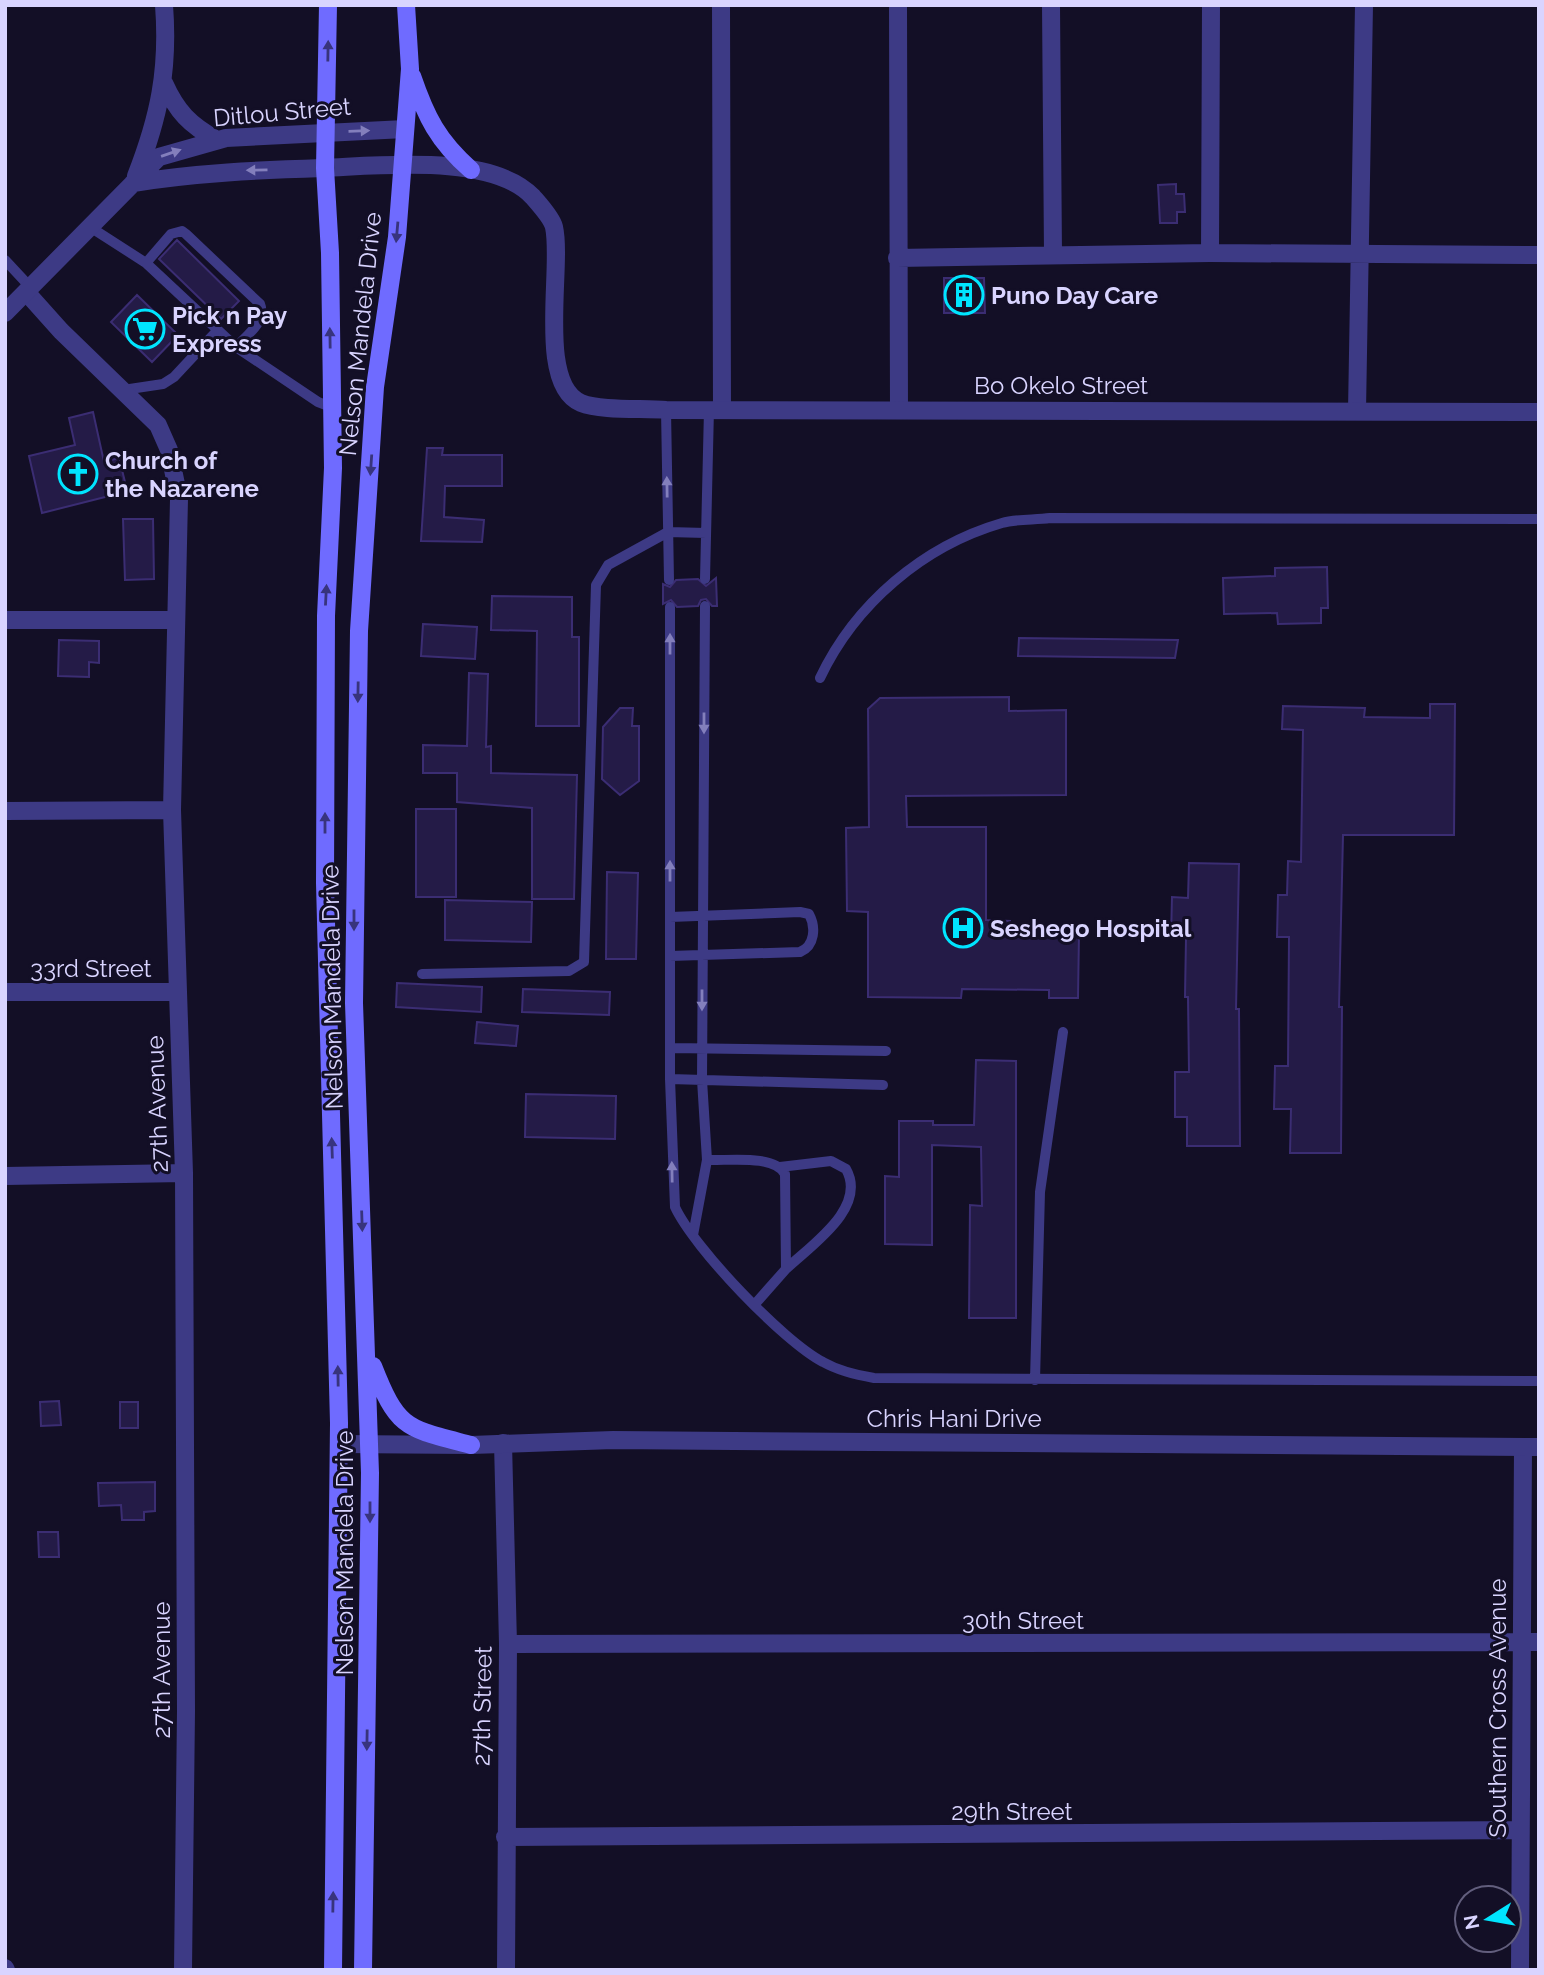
<svg xmlns="http://www.w3.org/2000/svg" width="1544" height="1975" font-family="Raleway,sans-serif">
<style>
.building{fill:#241b47;stroke:#3b2d73;stroke-width:2}
.lines{fill:none;stroke-linecap:round;stroke-linejoin:round}
.service{stroke:#3d3a85;stroke-width:10}
.minor{stroke:#3d3a85;stroke-width:18}
.tertiary{stroke:#3d3a85;stroke-width:18}
.secondary{stroke:#6f6bff;stroke-width:18}
.oneway{fill:#38347d}
.oneway2{fill:#837fbc}
.labels{text-anchor:middle;dominant-baseline:central;stroke-width:6;stroke-linejoin:round;paint-order:stroke}
.street-label{font-size:24px;fill:#d9d4ff;stroke:#130f26}
.poi-label{font-size:24px;font-weight:bold;fill:#d9d4ff;stroke:#130f26;text-anchor:start}
</style>
<rect width="100%" height="100%" fill="#130f26"/>
<path class="building" d="M1176,184V194H1184L1185,212H1177V223H1160L1158,185Z
M177,240L239,301L221,319L159,259Z
M944,278H984L985,313H944Z
M137,295L178,335L152,362L111,322Z
M93,412L104,462L119,458L126,486L111,489L113,495L42,513L29,456L75,445L69,418Z
M427,448H443L442,455H502V486H445L444,517L484,520L482,542L421,541Z
M123,519H153L154,579L125,580Z
M1327,567L1328,608H1321V623L1278,624L1277,613L1224,614L1223,578L1275,576V568Z
M716,578L717,606H712L706,599L701,600L698,606L677,607L671,600L663,604V584L670,587L676,580L698,579L706,586Z
M492,596L572,597V637H579V726H536L537,631L491,630Z
M423,624L477,627L475,659L421,656Z
M1019,638L1178,640L1175,658L1018,656Z
M59,640L99,641V663L89,662V677L58,676Z
M469,673L488,674L486,747L491,746V773L577,775L574,899H532V808L457,802V773H423V745L467,746Z
M1009,697V711L1066,710V795L906,796L907,827H986V920L1010,921V933H1079L1078,998H1049V990L962,989L961,998L868,997V912L847,911L846,828L869,827L868,709L880,698Z
M1430,704H1455L1454,835H1343L1339,1007H1342L1341,1153H1290L1291,1109H1274L1275,1066H1288L1289,937H1277L1278,895H1287L1288,861L1301,862L1303,730L1282,729L1283,706L1365,708L1364,717L1430,718Z
M620,708H633L632,726H639V781L620,795L602,779L603,727Z
M416,809H456V897H416Z
M1189,863L1239,864L1236,1009H1239L1240,1146H1187V1117H1175V1072H1189L1188,997H1185L1186,938H1171L1172,897L1188,898Z
M607,872L638,873L636,959H606Z
M445,900L532,902L531,942L445,940Z
M397,983L482,987L481,1012L396,1007Z
M523,989L610,992L609,1015L522,1012Z
M477,1022L518,1026L516,1046L475,1043Z
M976,1060L1016,1061V1318H969L970,1205L982,1206L981,1147L932,1145V1245L885,1244V1176L899,1177V1121H933V1125H974Z
M526,1094L616,1096L615,1139L525,1137Z
M59,1401L61,1425L41,1426L40,1402Z
M120,1402H138V1428H120Z
M155,1482V1511L144,1512V1520H122L121,1505L99,1506L98,1483Z
M38,1532H58L59,1557H39Z"/>
<g class="lines">
<path class="service" d="M90,227L146,263L236,347L318,402L331,407
M5,260L32,289
M146,263L171,234L182,231L186,234L260,304C267,321 247,335 236,347
M123,390L163,384L174,377L216,332
M666,410L669,580
M705,579L709,409
M670,607V1079L675,1207C694,1248 783,1341 823,1362C839,1371 856,1375 874,1378L1539,1381
M820,678C855,604 923,546 1002,523C1016,519 1034,520 1050,518L1539,519
M670,956L800,952C815,946 816,927 809,914L800,912L670,917
M422,974L569,971L584,962L596,585L608,565L668,532L706,533
M671,1048L886,1051
M670,1079L883,1085
M707,1160C728,1161 774,1154 785,1174L786,1269L755,1304
M780,1167L831,1161L846,1169C868,1208 810,1246 786,1269
M693,1235L707,1160L702,1080L705,606
M1035,1380L1040,1192L1063,1032"/>
<path class="minor" d="M721,5L722,410
M898,5L899,409
M1051,5L1053,255
M1210,253L1211,5
M897,258L1210,253L1539,255
M27,293L61,331L158,425L169,450L179,499L172,810L184,1173L186,1711L183,1970
M1357,411L1364,5
M5,620H176
M5,811L172,810
M5,992H177
M5,1176L184,1173
M503,1443L508,1644L506,1970
M508,1644L1539,1642
M505,1837L1520,1830
M5,1968L6,1970
M1520,1970L1523,1447"/>
<path class="tertiary" d="M164,83C177,112 190,125 217,140
M136,176C159,117 169,70 164,5
M133,183C196,173 259,170 323,168C378,166 492,153 533,197C539,204 552,218 554,227C563,267 536,384 581,403C601,411 643,408 666,410L1539,412
M5,313L159,157L226,138L405,129
M339,1444L471,1445L613,1440L1539,1447"/>
<path class="secondary" d="M328,5L325,168L330,253L333,468L326,616L325,883L339,1423L333,1970
M412,76C426,117 438,141 471,170
M373,1366C398,1430 406,1428 471,1445
M363,1970L370,1473L354,1003L359,631L375,387L397,237L410,69L406,5"/>
</g>
<defs><path id="oneway-solid" d="M-6-.8H1V-3.2L6.5 0L1 3.2V.8H-6Z" transform="scale(1.75)"/></defs>
<g class="oneway">
<use href="#oneway-solid" transform="translate(328 51) rotate(-89)"/>
<use href="#oneway-solid" transform="translate(397 232) rotate(95)"/>
<use href="#oneway-solid" transform="translate(330 338) rotate(-91)"/>
<use href="#oneway-solid" transform="translate(371 465) rotate(94)"/>
<use href="#oneway-solid" transform="translate(326 595) rotate(-87)"/>
<use href="#oneway-solid" transform="translate(358 692) rotate(91)"/>
<use href="#oneway-solid" transform="translate(325 823) rotate(-90)"/>
<use href="#oneway-solid" transform="translate(354 920) rotate(90)"/>
<use href="#oneway-solid" transform="translate(332 1148) rotate(-92)"/>
<use href="#oneway-solid" transform="translate(362 1221) rotate(88)"/>
<use href="#oneway-solid" transform="translate(338 1376) rotate(-91)"/>
<use href="#oneway-solid" transform="translate(370 1512) rotate(90)"/>
<use href="#oneway-solid" transform="translate(367 1740) rotate(91)"/>
<use href="#oneway-solid" transform="translate(333 1902) rotate(-89)"/>
</g>
<g class="oneway2">
<use href="#oneway-solid" transform="translate(359 131) rotate(-2)"/>
<use href="#oneway-solid" transform="translate(171 153) rotate(-19)"/>
<use href="#oneway-solid" transform="translate(257 170) rotate(179)"/>
<use href="#oneway-solid" transform="translate(667 487) rotate(-91)"/>
<use href="#oneway-solid" transform="translate(670 644) rotate(-90)"/>
<use href="#oneway-solid" transform="translate(704 723) rotate(90)"/>
<use href="#oneway-solid" transform="translate(670 871) rotate(-90)"/>
<use href="#oneway-solid" transform="translate(702 1000) rotate(90)"/>
<use href="#oneway-solid" transform="translate(672 1172) rotate(-91)"/>
</g>
<defs>
<symbol id="building-ring" viewBox="-11 -11 22 22"><circle r="9.5" fill="#130f26" stroke="#00e5ff" stroke-width="1.5"/><path d="M-4-6H4V6H1V3H-1V6H-4ZM-2.5-4.3h1.7v1.8h-1.7ZM.8-4.3h1.7v1.8H.8ZM-2.5-1h1.7V.8h-1.7ZM.8-1h1.7V.8H.8Z" fill="#00e5ff"/></symbol>
<symbol id="supermarket-ring" viewBox="-11 -11 22 22"><circle r="9.5" fill="#130f26" stroke="#00e5ff" stroke-width="1.5"/><path d="M-6-5.5h2.5l.6 2H6L4.5 2H-2.5L-4.4-4H-6ZM-1.5 3.2a1.3 1.3 0 1 0 .1 0ZM3 3.2a1.3 1.3 0 1 0 .1 0Z" fill="#00e5ff"/></symbol>
<symbol id="church-ring" viewBox="-11 -11 22 22"><circle r="9.5" fill="#130f26" stroke="#00e5ff" stroke-width="1.5"/><path d="M-1.2-6h2.4v3.5h3.3v2.4h-3.3V6h-2.4V-.1h-3.3v-2.4h3.3Z" fill="#00e5ff"/></symbol>
<symbol id="hospital-ring" viewBox="-11 -11 22 22"><circle r="9.5" fill="#130f26" stroke="#00e5ff" stroke-width="1.5"/><path d="M-5-5h3v3.5h4V-5h3V5h-3V1.5h-4V5h-3Z" fill="#00e5ff"/></symbol>
</defs>
<g fill-rule="evenodd">
<use href="#building-ring" x="942" y="273" width="44" height="44"/>
<use href="#supermarket-ring" x="123" y="307" width="44" height="44"/>
<use href="#church-ring" x="56" y="452" width="44" height="44"/>
<use href="#hospital-ring" x="941" y="906" width="44" height="44"/>
</g>
<g class="labels">
<g class="street-label">
<text transform="translate(282 112) rotate(-5)">Ditlou Street</text>
<text transform="translate(360 334) rotate(-84)">Nelson Mandela Drive</text>
<text x="1061" y="385">Bo Okelo Street</text>
<text x="91" y="968">33rd Street</text>
<text transform="translate(332 987) rotate(-91)">Nelson Mandela Drive</text>
<text transform="translate(157 1104) rotate(-92)">27th Avenue</text>
<text x="954" y="1418">Chris Hani Drive</text>
<text transform="translate(344 1553) rotate(-90)">Nelson Mandela Drive</text>
<text x="1023" y="1620">30th Street</text>
<text transform="translate(161 1670) rotate(-90)">27th Avenue</text>
<text transform="translate(482 1706) rotate(-89)">27th Street</text>
<text transform="translate(1497 1708) rotate(-90)">Southern Cross Avenue</text>
<text x="1012" y="1811">29th Street</text>
</g>
<g class="poi-label">
<text x="991" y="295">Puno Day Care</text>
<text x="172" y="315">Pick n Pay<tspan x="172" dy="28">Express</tspan></text>
<text x="105" y="460">Church of<tspan x="105" dy="28">the Nazarene</tspan></text>
<text x="990" y="928">Seshego Hospital</text>
</g>
</g>
<rect width="1544" height="1975" fill="none" stroke="#d9d4ff" stroke-width="14"/>
<g transform="translate(1488 1919) rotate(259)"><circle r="33" fill="#130f26" stroke="#625e7d" stroke-width="2"/>
<path d="M0-5L12 26L0 18L-12 26Z" fill="#00e5ff"/>
<text y="-10" font-size="19" font-weight="bold" text-anchor="middle" fill="#d9d4ff">N</text>
</g>
</svg>
